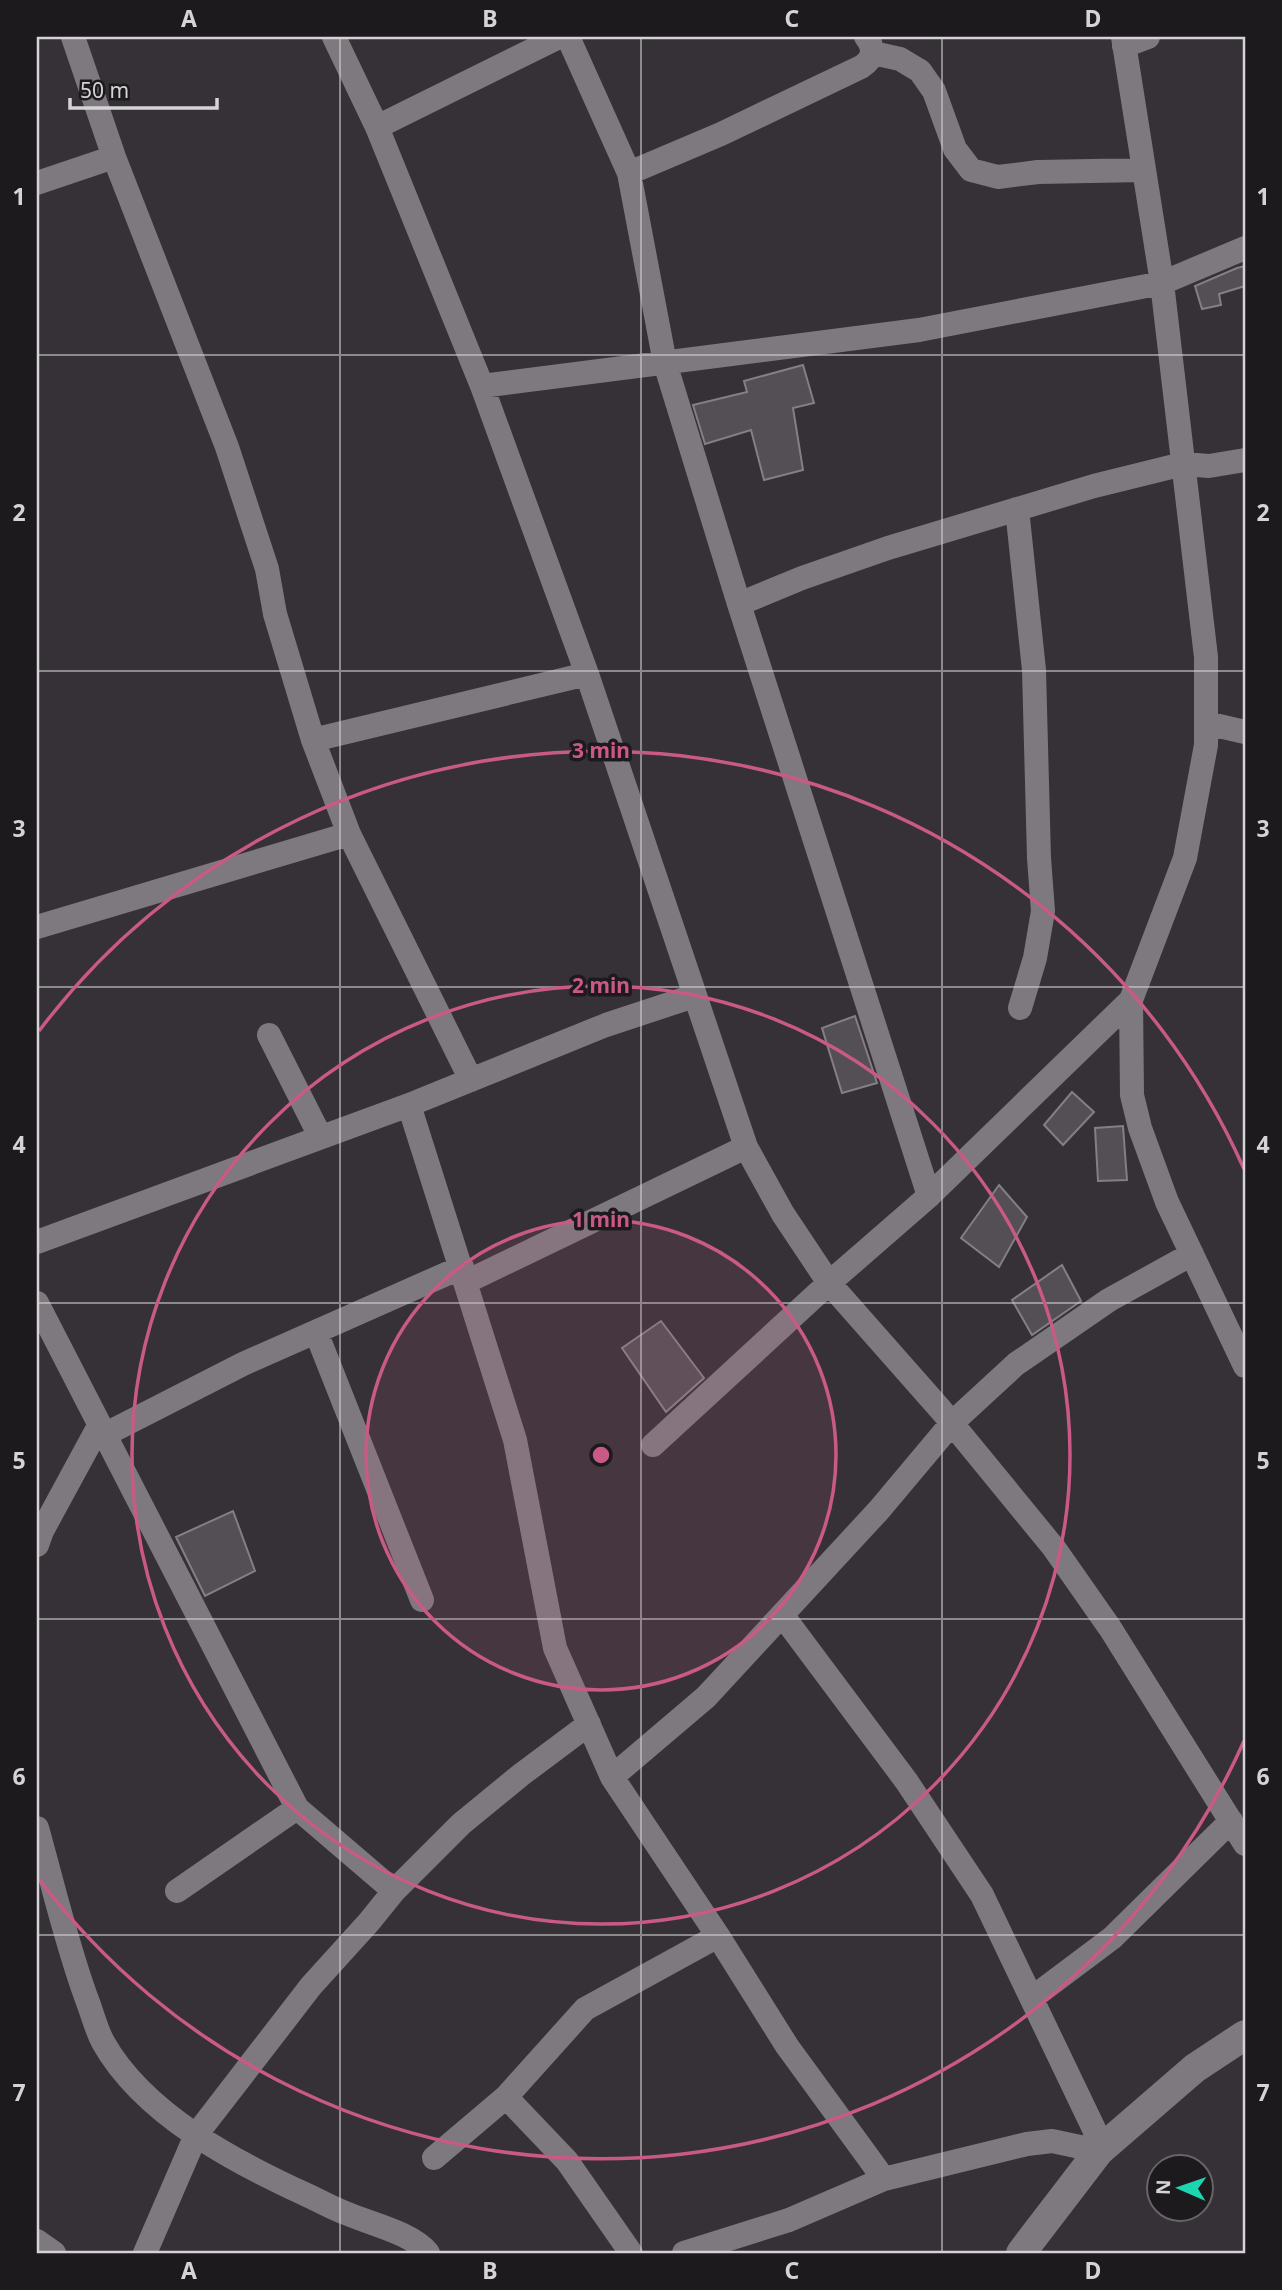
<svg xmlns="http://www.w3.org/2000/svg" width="1282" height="2290" font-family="'Noto Sans',sans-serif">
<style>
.building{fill:#544f55;stroke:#847f85;stroke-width:2}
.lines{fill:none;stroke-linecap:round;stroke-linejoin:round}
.minor{stroke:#7e797f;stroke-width:24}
.tertiary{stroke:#7e797f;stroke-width:30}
.grid{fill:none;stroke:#d5d3d6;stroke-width:2;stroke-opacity:0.55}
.ring{fill:none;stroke:#c95986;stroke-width:3.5}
.centre{fill:#c95986;stroke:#1c1a1c;stroke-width:3.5}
.ring-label{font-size:21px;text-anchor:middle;font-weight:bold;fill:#c95986;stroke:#1c1a1c;stroke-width:7;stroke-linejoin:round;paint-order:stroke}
.neatline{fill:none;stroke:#d5d3d6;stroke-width:2.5}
.grid-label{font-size:23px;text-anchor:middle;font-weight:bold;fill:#d5d3d6}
</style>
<rect width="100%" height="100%" fill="#353136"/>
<path class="building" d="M1245,266V286L1219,294L1221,305L1202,309L1195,286L1237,268Z
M803,365L814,403L793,408L803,470L764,480L751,430L705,444L693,405L747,392L744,381Z
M855,1016L877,1083L842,1093L822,1028Z
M1072,1092L1094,1112L1063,1145L1044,1125Z
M1123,1126L1127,1180L1098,1181L1095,1128Z
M999,1185L1027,1217L999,1267L961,1238Z
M1062,1265L1081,1301L1032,1335L1012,1300Z
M661,1321L704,1378L666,1412L622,1348Z
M233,1511L255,1571L205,1596L176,1537Z"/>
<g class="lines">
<path class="minor" d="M73,37L114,157L227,447L267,569L275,614L313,740L349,834L471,1080
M334,37L377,127L482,386L587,674L746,1147L783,1214L829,1283L941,1410L1054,1548L1110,1628L1245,1844
M568,37L629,173L665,363L739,604L929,1196
M1123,37L1162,283L1206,657V745L1185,858L1131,1000L1132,1095L1140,1128L1167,1202L1245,1366
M1124,46L1148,37
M873,53L900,59L920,71L934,91L955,149L971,170L998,177L1038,172L1144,170
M377,127L559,37
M629,173L721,134L861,67C874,59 875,48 866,37
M37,183L114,157
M482,386L919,330L1162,283L1245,248
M1017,509L1034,670L1039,858L1043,911L1035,958L1020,1008
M739,604L802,578L888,548L1094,486L1183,464L1209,466L1245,460
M1206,723L1245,732
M313,740L587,674
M37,927L349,834
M269,1035L320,1136
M409,1105L515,1440L555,1648L612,1777L718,1936L787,2046L884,2179
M37,1242L409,1105L606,1025L694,996
M466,1282L746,1147
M37,1303L297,1808L394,1891
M316,1332L422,1600
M104,1435L243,1364L462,1267
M653,1445L829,1283L929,1196L1131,1000
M37,1545L42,1531L99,1426
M612,1777L706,1697L879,1510L952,1423L1016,1364L1109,1300L1192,1254
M37,1828C53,1885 66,1942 86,1997C92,2012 96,2029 103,2042C143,2114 236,2163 309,2196C322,2202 334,2209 348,2214C371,2224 412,2233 428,2253
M177,1891L297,1808
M1032,1998L1112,1938L1231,1821
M506,2097L567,2161L631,2253
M434,2158L506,2097L585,2009L718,1936
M37,2241L54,2253
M145,2253L196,2135L311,1986L369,1922L394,1891L461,1824L522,1774L589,1724
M684,2253L789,2220L884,2179L1027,2144L1052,2141L1099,2151L1094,2129L982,1895L907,1782L783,1616"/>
<path class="tertiary" d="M1021,2253L1099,2151L1195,2068L1245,2035"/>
</g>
<path class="grid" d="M340,37V2253M641,37V2253M942,37V2253M37,355H1245M37,671H1245M37,987H1245M37,1303H1245M37,1619H1245M37,1935H1245"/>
<circle cx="601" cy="1455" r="235" fill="#c95986" fill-opacity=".12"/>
<g class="ring">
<circle cx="601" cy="1455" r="235"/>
<circle cx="601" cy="1455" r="469"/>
<path d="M1244 1741A704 704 0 0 1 39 1879M39 1031A704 704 0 0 1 1244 1169"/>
</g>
<circle cx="601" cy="1455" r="10" class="centre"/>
<g class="ring-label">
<text x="601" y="758">3 min</text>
<text x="601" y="993">2 min</text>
<text x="601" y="1227">1 min</text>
</g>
<rect width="1282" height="2290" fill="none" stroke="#1c1a1c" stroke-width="77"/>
<g transform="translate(1180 2188) rotate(272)"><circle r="33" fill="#1c1a1c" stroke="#666466" stroke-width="2"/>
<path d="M0-5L12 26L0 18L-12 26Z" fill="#1ed5b1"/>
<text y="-10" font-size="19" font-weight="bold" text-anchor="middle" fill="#d5d3d6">N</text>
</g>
<path d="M70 98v10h147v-10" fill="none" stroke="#d5d3d6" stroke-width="3.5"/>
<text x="80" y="98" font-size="21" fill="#d5d3d6" stroke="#1c1a1c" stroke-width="5" paint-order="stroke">50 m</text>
<rect x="38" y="38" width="1206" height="2214" class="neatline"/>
<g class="grid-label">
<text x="189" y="27">A</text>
<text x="490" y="27">B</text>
<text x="792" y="27">C</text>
<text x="1093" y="27">D</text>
<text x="19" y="205">1</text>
<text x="1263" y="205">1</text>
<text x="19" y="521">2</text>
<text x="1263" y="521">2</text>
<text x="19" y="837">3</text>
<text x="1263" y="837">3</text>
<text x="19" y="1153">4</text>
<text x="1263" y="1153">4</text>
<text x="19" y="1469">5</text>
<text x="1263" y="1469">5</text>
<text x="19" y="1785">6</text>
<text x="1263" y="1785">6</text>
<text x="19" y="2101">7</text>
<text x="1263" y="2101">7</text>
<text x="189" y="2279">A</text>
<text x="490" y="2279">B</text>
<text x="792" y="2279">C</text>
<text x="1093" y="2279">D</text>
</g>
</svg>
